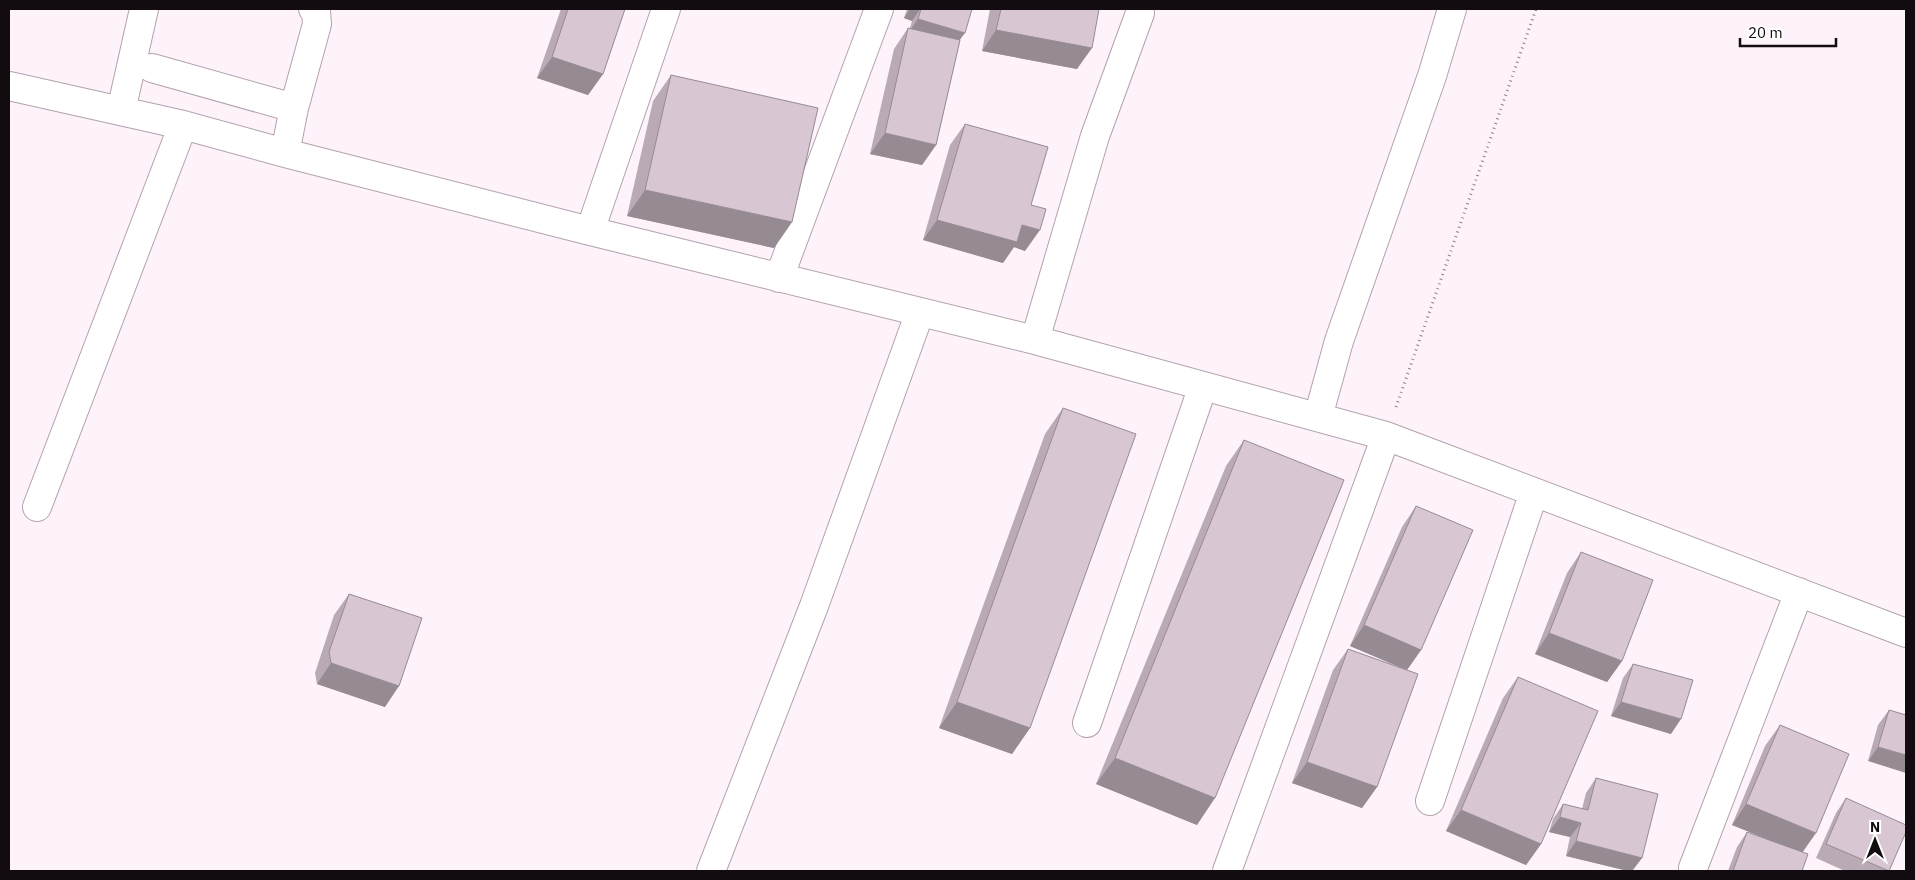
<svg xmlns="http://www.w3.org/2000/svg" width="1915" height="880" font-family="'IBM Plex Sans',sans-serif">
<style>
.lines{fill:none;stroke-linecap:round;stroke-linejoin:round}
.minor-casing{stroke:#b3a2ae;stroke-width:30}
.path{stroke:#8b8388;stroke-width:3;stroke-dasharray:1 4;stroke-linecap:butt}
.minor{stroke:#fff;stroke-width:28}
.wall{fill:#baaab5}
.shaded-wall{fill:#978b93}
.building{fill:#d8c6d2;stroke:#978b93}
</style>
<rect width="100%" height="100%" fill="#fef3fa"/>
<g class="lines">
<defs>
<path id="minor" d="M152,68L294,108
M9,86L183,125L285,153L590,231L1035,340L1386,436L1906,633
M121,111L144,9
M285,153L294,108L317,24L316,11L313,9
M590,231L666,9
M779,278L879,9
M1035,340L1095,136L1140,13
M1318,417L1339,341L1432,76L1452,9
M37,507L183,125
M1087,723L1203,386
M1430,801L1534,492
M1693,868L1799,592
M711,871L814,606L920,312
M1227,871L1386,436"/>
</defs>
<use href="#minor" class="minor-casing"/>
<path class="path" d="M1396,407L1536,9"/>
<use href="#minor" class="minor"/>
</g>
<path class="wall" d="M561,9H625L603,74L588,95L537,78Z
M907,9H972L960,40L936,145L922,165L870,154L894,49L908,28H910L912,21L904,18Z
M990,9H1099L1077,69L982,51Z
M671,75L792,222L774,248L627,216L653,101Z
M965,124L1031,205L1025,251L1014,247L1003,263L923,240L950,145Z
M1063,408L1030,728L1012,754L939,728L1045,434Z
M1244,440L1197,825L1096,784L1226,466Z
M1416,506L1421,650L1407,670L1377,787L1362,808L1292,783L1333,670L1348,649L1401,668L1350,646L1402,527Z
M1581,552L1622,661L1607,682L1535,654L1567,573Z
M349,594L385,707L317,684L315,673L334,615Z
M1633,664L1671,734L1611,716L1623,678Z
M1518,677L1541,844L1526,865L1446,831L1503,698Z
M1889,710L1906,715L1868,761L1878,725Z
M1780,725L1803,852L1802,871H1728L1737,847L1747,832L1777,843L1732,825L1765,746Z
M1596,778L1642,858L1632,871H1628L1566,856L1570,837L1549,832L1553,819L1563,804L1582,809L1586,793Z
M1846,798L1889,871H1845L1816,858L1836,813Z"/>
<path class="shaded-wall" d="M910,9H920L912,21L904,18Z
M918,19L965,33L954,47L908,33Z
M996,30L1092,48L1077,69L982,51Z
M552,57L603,74L588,95L537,78Z
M885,133L936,145L922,165L870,154Z
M645,190L792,222L774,248L627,216Z
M937,220L1022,225L1040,230L1025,251L1014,247L1003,263L923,240Z
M1364,625L1421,650L1407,670L1350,646Z
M1549,633L1622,661L1607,682L1535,654Z
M331,663L399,686L385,707L317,684Z
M957,702L1030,728L1012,754L939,728Z
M1621,702L1681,719L1671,734L1611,716Z
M1878,747L1906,755V773L1868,761Z
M1115,758L1215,798L1197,825L1096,784Z
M1307,762L1377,787L1362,808L1292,783Z
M1746,804L1816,833L1802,853L1732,825Z
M1461,810L1541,844L1526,865L1446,831Z
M1560,817L1581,823L1570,837L1549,832Z
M1576,841L1642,858L1632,871H1628L1566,856Z"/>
<path class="building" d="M568,9H625L603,74L552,57Z
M921,9H972L965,33L918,19Z
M1001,9H1099L1092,48L996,30Z
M908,28L960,40L936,145L885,133Z
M671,75L818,108L792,222L645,190Z
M965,124L1048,147L1031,205L1046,209L1040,230L1022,225L1017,242L937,220Z
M1063,408L1136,434L1030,728L957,702Z
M1244,440L1344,480L1215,798L1115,758Z
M1416,506L1473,530L1421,650L1364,625Z
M1581,552L1653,580L1622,661L1549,633Z
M349,594L422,618L399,686L331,663L329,652Z
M1348,649L1418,674L1377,787L1307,762Z
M1633,664L1693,680L1681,719L1621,702Z
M1518,677L1598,711L1541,844L1461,810Z
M1889,710L1906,715V755L1878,747Z
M1780,725L1849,754L1816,833L1746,804Z
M1596,778L1658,794L1642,858L1576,841L1581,823L1560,817L1563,804L1588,810Z
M1846,798L1906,825V832L1889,871L1826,844Z
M1747,832L1808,854L1802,871H1733Z"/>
<rect width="1915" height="880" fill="none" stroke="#120c10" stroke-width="20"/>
<g transform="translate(1875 840)" stroke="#ffffff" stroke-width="4" paint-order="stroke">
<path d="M0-4L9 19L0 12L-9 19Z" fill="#120c10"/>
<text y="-8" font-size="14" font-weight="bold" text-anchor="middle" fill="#120c10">N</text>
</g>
<path d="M1740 38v8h96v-8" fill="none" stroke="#120c10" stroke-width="2.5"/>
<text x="1748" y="38" font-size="15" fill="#120c10" stroke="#ffffff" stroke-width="4" paint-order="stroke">20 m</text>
</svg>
